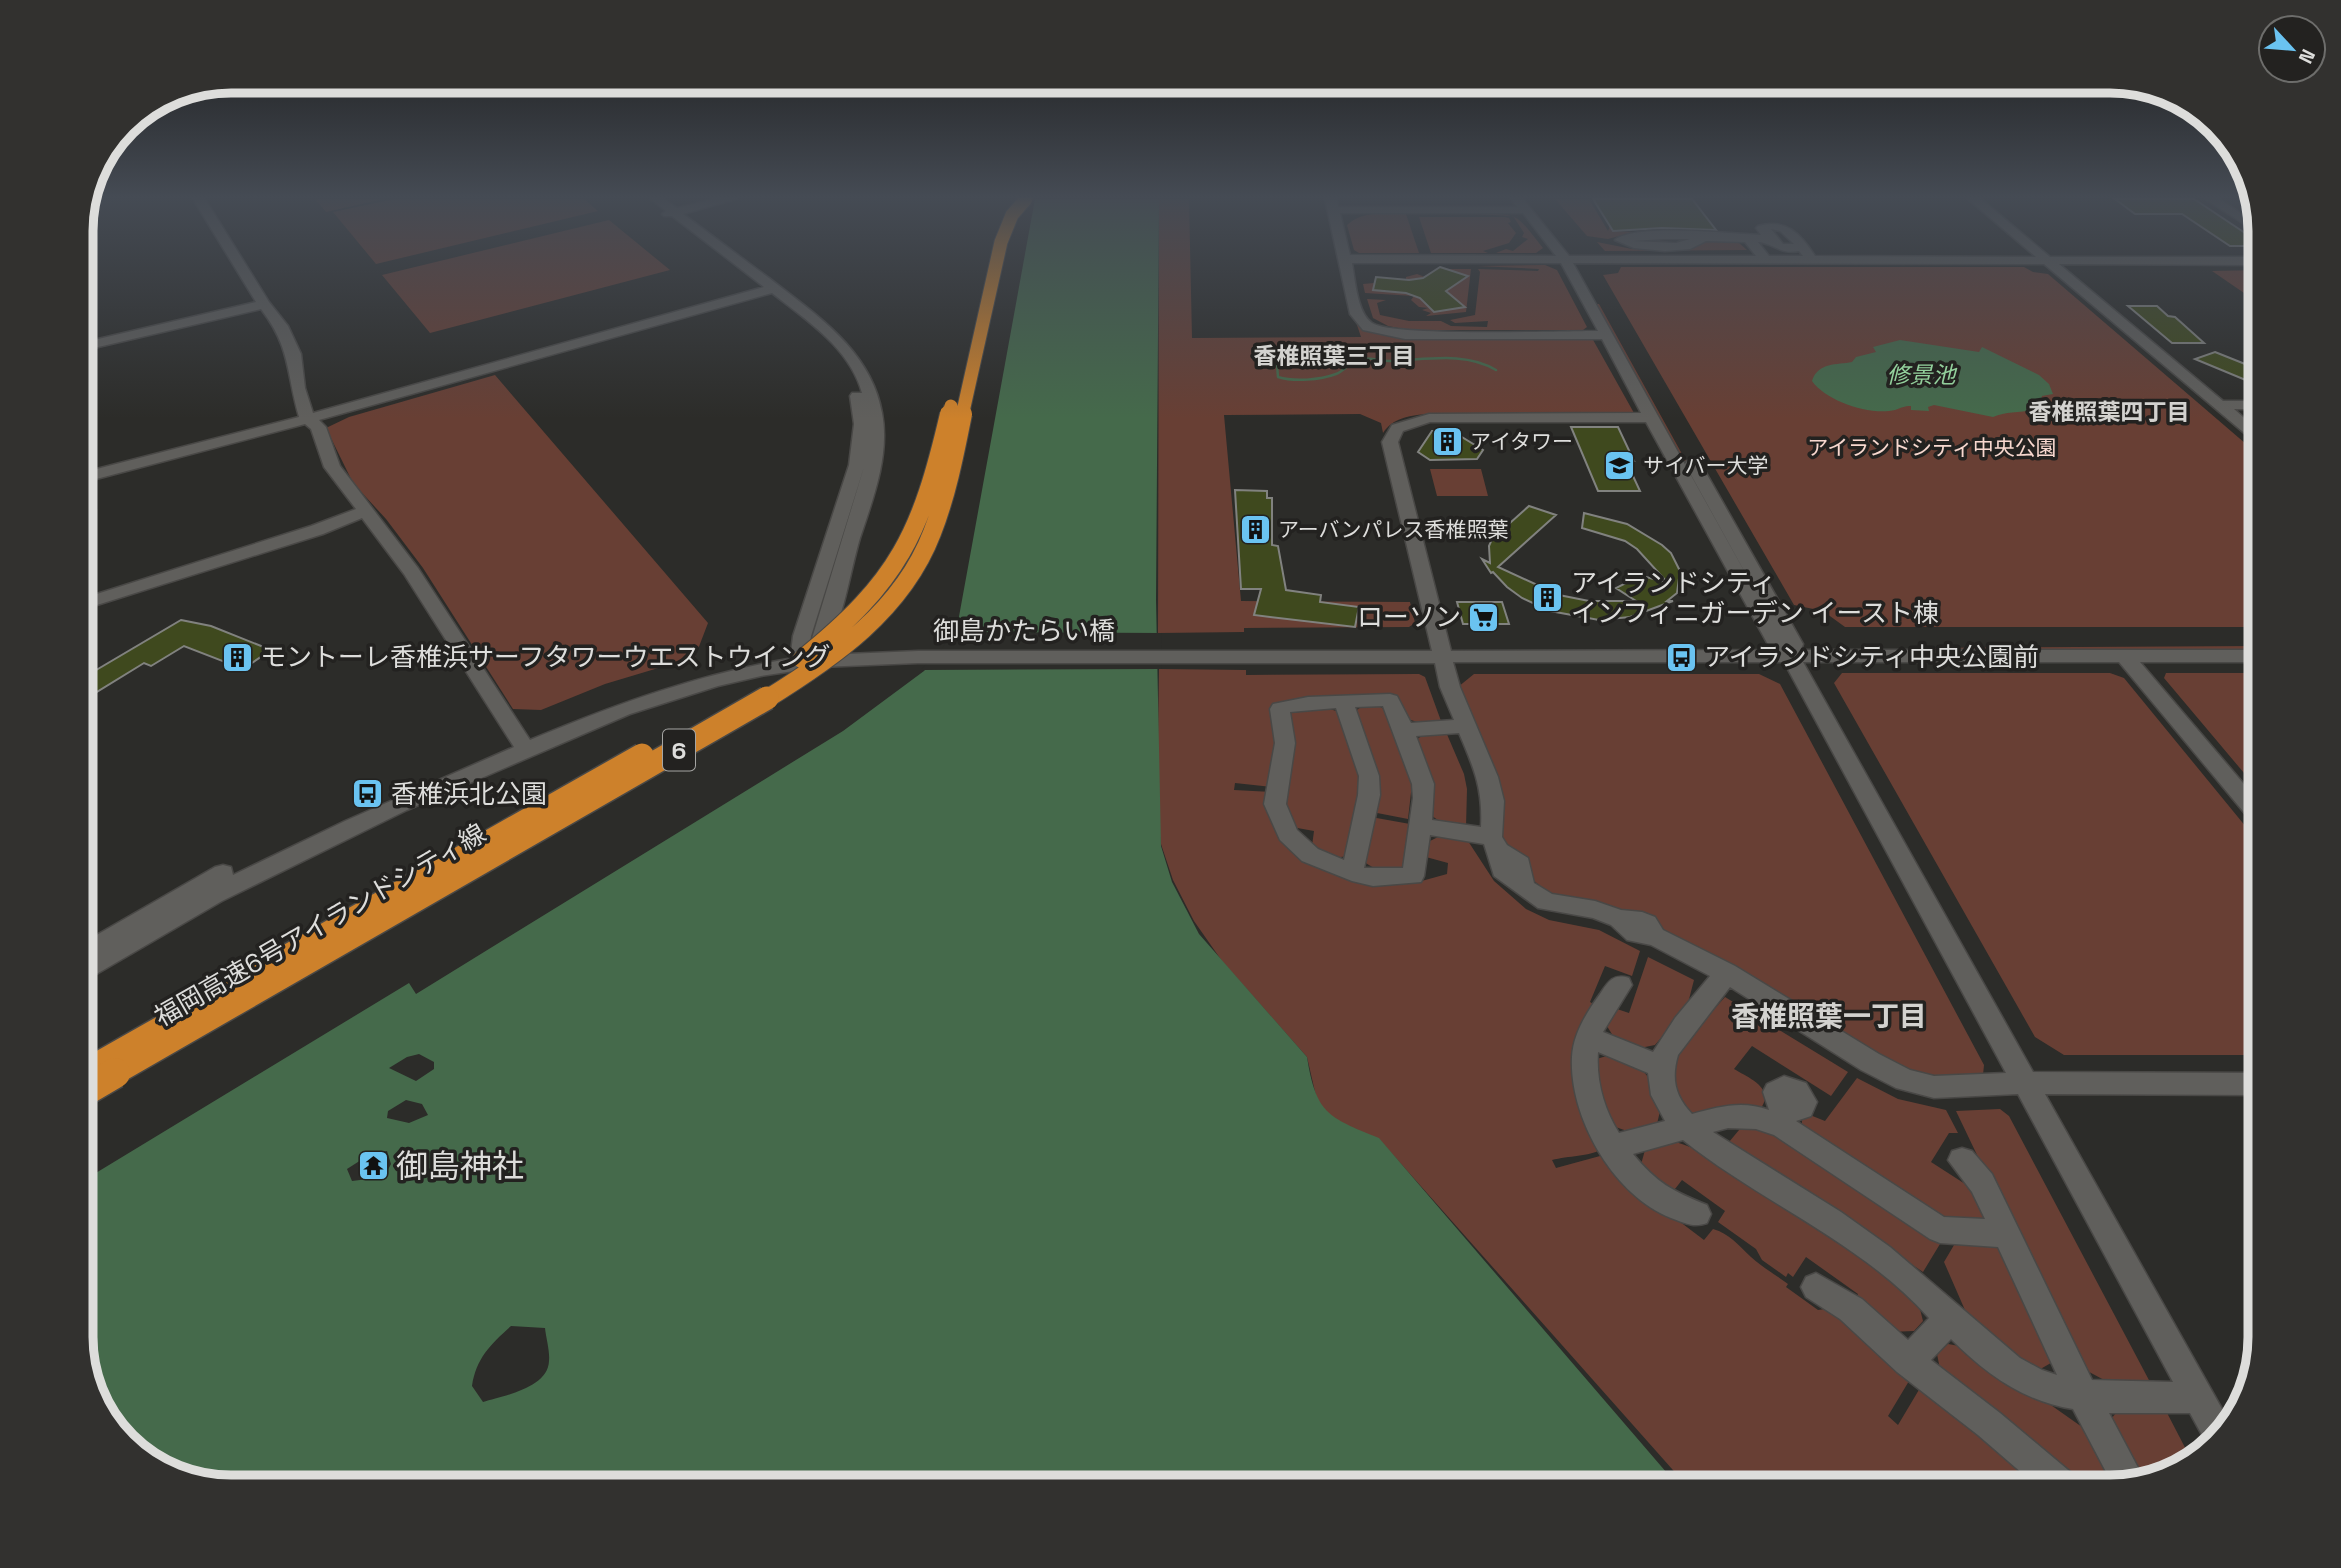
<svg xmlns="http://www.w3.org/2000/svg" width="2341" height="1568" font-family="'Space Grotesk','Noto Sans JP',sans-serif">
<style>
.green{fill:#683f34}
.water{fill:#456a4b;fill-rule:evenodd}
.pier{fill:#2c2c29}
.lines{fill:none;stroke-linecap:round;stroke-linejoin:round}
.stream{stroke:#456a4b;stroke-width:2.5}
.building{fill:#3f491e;stroke:#81827f;stroke-width:2}
.minor-casing{stroke:#494846;stroke-width:3}
.minor{fill:#605f5c;fill-rule:evenodd}
.highway-bridge-far3-casing{stroke:#494846;stroke-width:15;stroke-linecap:butt}
.highway-bridge-far2-casing{stroke:#494846;stroke-width:20;stroke-linecap:butt}
.highway-bridge-far1-casing{stroke:#494846;stroke-width:26;stroke-linecap:butt}
.highway-bridge-casing{stroke:#494846;stroke-width:33;stroke-linecap:butt}
.highway-bridge-far3{stroke:#cd812b;stroke-width:13}
.highway-bridge-far2{stroke:#cd812b;stroke-width:18}
.highway-bridge-far1{stroke:#cd812b;stroke-width:23}
.highway-bridge{stroke:#cd812b;stroke-width:30}
.labels{text-anchor:middle;dominant-baseline:central;stroke-width:7;stroke-linejoin:round;paint-order:stroke}
.far-poi-label{font-size:21px;fill:#dddddb;stroke:#232220;text-anchor:start}
.far-park-label{font-size:21px;fill:#f8d8cf;stroke:#232220}
.far-neighbourhood-label{font-size:23px;font-weight:bold;fill:#d3d2cf;stroke:#232220}
.far-water-label{font-size:23px;font-style:italic;fill:#93d09c;stroke:#232220}
.shield{fill:#232220;stroke:#a5a5a3;stroke-width:2}
.shield-label{font-size:24px;font-weight:bold;fill:#dddddb}
.poi-label{font-size:26px;fill:#dddddb;stroke:#232220;text-anchor:start}
.street-label{font-size:26px;fill:#dddddb;stroke:#232220}
.neighbourhood-label{font-size:28px;font-weight:bold;fill:#d3d2cf;stroke:#232220}
.near-poi-label{font-size:32px;fill:#dddddb;stroke:#232220;text-anchor:start}
.rim{fill:none;stroke:#dddddb;stroke-width:9}
</style>
<rect width="100%" height="100%" fill="#2c2c29"/>
<path class="green" d="M315,199H384L326,212Z
M394,199H584L598,211L376,264L333,212Z
M1159,199H1189L1192,338L1361,337L1355,319C1366,333 1381,335 1398,338H1592L1634,413L1425,414C1408,416 1393,418 1383,433L1381,423L1360,414L1224,415L1241,601L1410,602L1415,623L1409,627L1244,628V632L1158,633Z
M1555,199H1589L1608,231L1610,226L1613,231L1634,232L1608,239L1587,236Z
M1406,214L1419,253H1359L1354,250L1347,225C1363,210 1386,214 1406,214Z
M1474,214C1521,214 1514,212 1543,248L1536,253H1496L1506,249L1513,251L1528,239L1522,237L1524,233L1513,216Z
M1419,217H1505L1509,218L1511,222L1508,223L1516,233L1509,243L1483,251L1488,253H1431Z
M609,220L670,270L430,333L382,275Z
M1700,241L1738,242L1747,250L1605,251L1597,242L1632,249H1676Z
M1545,265L1557,270L1587,327L1583,330H1409L1388,326L1373,318L1367,299L1386,300L1377,303L1380,315L1409,321H1441L1451,326L1487,327L1488,321L1455,323L1450,320L1475,315L1480,272L1478,269L1538,271L1539,269L1477,266Z
M1621,267H2024L2033,272L2048,274L2260,456V627H1845L1823,611L1794,605L1603,275L1618,273Z
M1445,269H1471L1466,312L1426,316L1431,313L1422,310L1428,308L1419,307L1411,300L1414,296L1365,293L1363,284L1406,280V277L1417,274L1425,277Z
M2260,270V304L2212,271Z
M1596,304H1599L1718,519H1715Z
M495,375L708,623L695,657L605,684L541,710L513,709L423,568L386,519L353,483L326,428L349,417Z
M1430,469H1481L1488,496H1437Z
M2260,646V650L1961,651L1917,648Z
M1159,669L1246,670V675L1419,674L1425,677L1441,721L1420,723L1405,718L1396,695L1297,699L1279,703L1273,787L1235,783L1234,790L1273,792L1278,829L1373,883L1418,882L1447,874L1448,863L1426,857L1428,842L1440,836L1468,841L1494,881L1526,909L1549,920L1599,930L1640,951L1632,976L1605,966L1590,1002L1595,1005L1600,1150C1590,1156 1568,1156 1552,1160L1556,1168L1600,1156L1615,1164L1663,1209L1704,1240L1713,1229C1730,1234 1737,1244 1751,1257C1762,1267 1776,1275 1788,1284L1786,1287L1818,1310L1832,1308L1912,1376L1888,1416L1898,1425L1923,1383L2023,1463L2049,1487H1688L1379,1139L1352,1129L1324,1113L1316,1096L1307,1057L1222,961L1194,921L1173,880L1161,844L1157,812Z
M1842,673H2110L2124,678L2260,844V1055H2064L2035,1037L1834,683Z
M2166,673H2260V792L2164,678Z
M1474,674H1759L1780,684L1984,1065L1983,1075H1934L1906,1070L1550,893C1528,879 1511,859 1500,836L1458,687Z
M1364,705H1376L1388,711L1412,784L1408,819L1372,812L1354,712Z
M1327,708L1342,713L1363,778L1349,856L1332,858L1312,846L1314,831L1292,827L1283,805L1285,714Z
M1446,732L1464,774L1467,789L1466,827L1442,823L1428,813L1414,741L1425,734Z
M1371,817L1410,824L1404,866C1389,876 1377,871 1363,861Z
M1648,957L1694,980L1687,1007L1655,1045L1640,1048L1615,1039L1605,1023L1614,1008L1629,1013Z
M1725,997L1848,1072L1831,1096L1752,1046L1734,1069C1749,1078 1775,1088 1761,1108L1695,1115L1688,1113L1673,1096V1055Z
M1610,1055L1639,1066L1648,1077L1660,1111L1657,1124L1627,1131L1607,1124L1593,1060Z
M1857,1078L1898,1099L1946,1110L1958,1133H1949L1931,1162L1976,1191L1985,1218L1983,1221L1950,1223L1802,1127V1119L1810,1115L1825,1121Z
M2000,1109L2009,1116L2150,1382L2106,1381L2078,1366L1956,1111Z
M1744,1124L1762,1127L1943,1239L1923,1272L1729,1142Z
M1675,1142C1722,1154 1781,1205 1822,1233L1825,1229L1918,1301L1923,1321L1914,1331L1889,1332L1855,1302L1858,1294L1806,1257L1793,1277L1788,1273L1786,1277L1762,1260L1756,1249L1718,1222L1725,1211L1682,1180L1671,1194L1640,1168L1645,1150Z
M1957,1240L2000,1245L2056,1360L2037,1371L2023,1365L1968,1317L1944,1262Z
M1948,1344L1970,1348L2092,1434L2120,1485L2074,1487L2033,1450L1942,1379L1937,1354Z
M2120,1408L2165,1409L2192,1461L2185,1468L2138,1480L2107,1424Z"/>
<path class="water" d="M1035,199H1159L1156,600L1161,846L1172,882L1199,934L1307,1057C1316,1113 1327,1117 1379,1138L1679,1487H231L147,1462L100,1412L81,1346V1182L409,983L416,994L843,731L924,671L944,651L956,633ZM419,1054L434,1062V1069L416,1081L389,1068L407,1057ZM406,1100L422,1104L428,1115L409,1123L387,1118L388,1111ZM387,1151L391,1164L384,1177L352,1181L347,1169L372,1153ZM511,1326L545,1328C546,1338 550,1351 549,1361C548,1388 503,1396 483,1402L472,1386C476,1358 491,1344 511,1326Z
M1900,340L1979,352L1982,347L2039,375L2049,384L2053,394L2042,396L2039,409C2021,413 2007,411 1993,417L1934,405L1928,407L1929,411L1911,410V406C1904,406 1901,408 1895,410C1870,416 1826,401 1812,381C1818,362 1837,365 1852,362L1856,357L1876,352L1873,347Z"/>
<path class="pier" d="M952,632L1161,633L1162,669L920,670L942,649Z"/>
<g class="lines">
<path class="stream" d="M1271,362L1277,365L1278,377C1294,382 1320,380 1336,374C1344,371 1350,362 1359,359C1368,357 1381,361 1391,361C1425,360 1465,351 1496,370"/>
</g>
<path class="building" d="M1593,199H1692L1716,230L1662,228L1613,231Z
M2115,199H2194L2260,243V246H2230L2182,214H2135Z
M1440,267L1468,276L1446,291L1465,307L1434,312L1420,298L1406,293L1373,290L1376,277L1409,280L1423,278Z
M2128,306H2157L2168,316L2175,317L2204,343H2172Z
M2215,352L2260,370V386L2195,359Z
M1571,427H1618L1634,461H1626L1640,491H1598Z
M1432,431H1452L1483,450L1477,459L1430,460L1418,452Z
M1235,490L1267,491V498H1272V545L1278,546L1286,590L1321,595L1320,602L1359,607L1355,627L1254,615L1261,589H1241Z
M1529,506L1556,515L1498,567L1559,595L1589,601H1636L1616,588L1632,580V573L1668,583L1637,549L1625,541L1582,528L1584,513L1627,524L1662,545L1671,553L1680,571L1677,593L1667,601H1673L1630,617L1599,620L1550,611L1522,598L1507,587L1493,572L1491,573L1482,559L1490,563L1489,546L1492,539Z
M1457,602H1502L1509,624H1463Z
M181,620L211,626L271,650L243,669L184,646L151,666L144,663L95,693L81,686V679Z"/>
<g class="lines">
<defs>
<path id="minor" d="M193,199H205L269,302L288,326L301,354L305,388L313,413L764,287L672,216H664L662,214L666,211L651,199H664L677,208L715,199H736L683,214C712,235 740,257 769,278C815,314 871,350 882,413C890,455 873,499 860,538C849,575 844,621 823,655L918,651H1432L1382,442L1392,425L1429,414L1641,413L1602,339H1405L1363,330L1350,314L1325,199H1337L1338,207H1517L1511,199H1523L1569,256H1756L1745,242L1706,241L1690,249L1665,251L1634,248L1615,240C1636,223 1731,234 1761,235L1756,228L1758,226C1786,218 1801,234 1815,256L2036,257L1968,199H1981L2050,257H2260V265L2059,264L2223,401H2260V409H2234L2260,432V444L2255,442L2044,264L1573,263L1783,641L1685,464L1687,461H1699L1701,464L1803,644L1801,650H2260V662H2140L2260,803V825L2252,822L2119,662H1803L2033,1072L2260,1073V1095L2045,1094L2231,1425L2208,1446L2190,1413H2109L2144,1479L2114,1487L2073,1409C2023,1401 1986,1374 1951,1339L1931,1360L2000,1413L2074,1475L2078,1487H2038L1978,1435L1897,1372L1840,1319L1806,1297L1801,1287L1806,1277L1816,1273L1862,1299L1908,1340L1929,1318C1861,1242 1762,1203 1683,1140L1633,1154C1657,1183 1672,1191 1707,1205L1711,1214L1707,1223C1694,1228 1684,1223 1671,1218C1614,1196 1569,1118 1572,1057C1573,1034 1587,1012 1600,994C1608,982 1613,973 1629,978L1632,985L1603,1032L1653,1052L1675,1018L1710,976L1651,945L1627,940L1611,925L1593,918L1538,908L1494,876L1484,844L1430,835L1424,876L1421,882L1373,886L1352,881L1302,861L1280,840L1264,804L1275,743L1270,709L1273,704L1308,697L1390,694L1397,696L1411,723L1454,720L1440,687L1435,663H918L821,667L761,676L718,686L630,714L407,810L222,901L81,983V944L215,867L223,865L231,867L233,875L345,821L514,747L404,574L362,518L323,534L81,610V599L311,526L356,509L324,467L311,429L305,424L81,483V473L299,417C286,372 291,348 261,309L81,351V343L256,302ZM1340,213H1523L1556,256L1350,255ZM1771,229L1780,231L1794,244H1783ZM1663,239H1690L1676,243L1633,241ZM1758,242C1773,243 1781,255 1799,251L1803,256H1769ZM1352,263H1561L1598,331C1562,331 1392,337 1372,323C1357,313 1355,279 1352,263ZM772,293C806,320 850,348 862,393H852L850,396L854,424L849,465L793,636L791,653L794,658C702,673 616,704 530,740L418,568L340,466L326,427L319,420ZM1430,422H1646L1771,650L1451,651L1398,442L1403,431ZM864,467L810,645L811,636ZM1453,662H1784L2006,1073L1934,1076L1910,1070L1879,1054L1735,966L1663,930L1655,917L1642,912L1621,910L1595,901L1552,894L1534,883L1528,858L1507,845L1502,837L1504,801L1498,777L1460,687ZM1383,706L1412,784L1413,798L1403,868H1364L1380,795L1379,776L1355,707ZM1336,708L1359,776L1358,795L1344,860L1318,849L1297,830L1286,804L1295,743L1290,712ZM1459,733C1474,768 1483,789 1481,827L1432,820L1434,784L1416,736ZM1730,987L1861,1070L1896,1088L1934,1098L2018,1094L2173,1382L2092,1380L1992,1174L1972,1151L1962,1148L1952,1151L1948,1160L1972,1192L1985,1219L1944,1217L1796,1121L1811,1116L1817,1102L1806,1083L1784,1076L1767,1084L1763,1092L1769,1110C1742,1100 1718,1107 1692,1114C1675,1096 1671,1079 1678,1055ZM1598,1052L1648,1073L1651,1095L1665,1121L1619,1133C1604,1109 1596,1081 1598,1052ZM1728,1128L1756,1129L1774,1135L1930,1239L1940,1243L1998,1247L2057,1375L2042,1370L2020,1358L1890,1247L1841,1212L1713,1132Z
M2205,199H2219L2259,225L2260,234Z"/>
</defs>
<use href="#minor" class="minor-casing"/>
<use href="#minor" class="minor"/>
<defs>
<path id="highway-bridge-far3" d="M949,416L951,406
M962,416L1001,242L1012,215L1026,199"/>
<path id="highway-bridge-far2" d="M802,659C899,581 921,534 949,414
M765,700C833,658 902,611 932,533C947,495 955,454 963,414"/>
<path id="highway-bridge-far1" d="M81,1073L642,755
M112,1075L767,698"/>
<path id="highway-bridge" d="M81,1093L115,1073"/>
</defs>
<use href="#highway-bridge-far3" class="highway-bridge-far3-casing"/>
<use href="#highway-bridge-far2" class="highway-bridge-far2-casing"/>
<use href="#highway-bridge-far1" class="highway-bridge-far1-casing"/>
<use href="#highway-bridge" class="highway-bridge-casing"/>
<use href="#highway-bridge-far3" class="highway-bridge-far3"/>
<use href="#highway-bridge-far2" class="highway-bridge-far2"/>
<use href="#highway-bridge-far1" class="highway-bridge-far1"/>
<use href="#highway-bridge" class="highway-bridge"/>
</g>
<linearGradient id="sky" x2="0" y2="1"><stop stop-color="#181817"/><stop offset="0.47" stop-color="#454b54"/><stop offset="1" stop-color="#454b54" stop-opacity="0"/></linearGradient>
<rect width="2341" height="419" fill="url(#sky)"/>
<defs>
<symbol id="building-square" viewBox="-11 -11 22 22"><rect x="-9" y="-9" width="18" height="18" rx="4" fill="#6ac3f1" stroke="#232220"/><path d="M-4-6H4V6H1V3H-1V6H-4ZM-2.5-4.3h1.7v1.8h-1.7ZM.8-4.3h1.7v1.8H.8ZM-2.5-1h1.7V.8h-1.7ZM.8-1h1.7V.8H.8Z" fill="#111"/></symbol>
<symbol id="university-square" viewBox="-11 -11 22 22"><rect x="-9" y="-9" width="18" height="18" rx="4" fill="#6ac3f1" stroke="#232220"/><path d="M0-5L7-2L0 1L-7-2ZM-4 1L0 2.5L4 1V4Q0 6-4 4Z" fill="#111"/></symbol>
<symbol id="supermarket-square" viewBox="-11 -11 22 22"><rect x="-9" y="-9" width="18" height="18" rx="4" fill="#6ac3f1" stroke="#232220"/><path d="M-6-5.5h2.5l.6 2H6L4.5 2H-2.5L-4.4-4H-6ZM-1.5 3.2a1.3 1.3 0 1 0 .1 0ZM3 3.2a1.3 1.3 0 1 0 .1 0Z" fill="#111"/></symbol>
<symbol id="bus-square" viewBox="-11 -11 22 22"><rect x="-9" y="-9" width="18" height="18" rx="4" fill="#6ac3f1" stroke="#232220"/><path d="M-5-6H5V4H4V6H2V4H-2V6H-4V4H-5ZM-3.5-4V0h7V-4ZM-3.5 1.2v1.5H-2V1.2ZM2 1.2v1.5H3.5V1.2Z" fill="#111"/></symbol>
<symbol id="temple-square" viewBox="-11 -11 22 22"><rect x="-9" y="-9" width="18" height="18" rx="4" fill="#6ac3f1" stroke="#232220"/><path d="M0-6L5-2H3V0L6.5 2.5H4V6H1.5V3h-3V6H-4V2.5H-6.5L-3 0V-2H-5Z" fill="#111"/></symbol>
</defs>
<g fill-rule="evenodd">
<use href="#building-square" x="1430" y="424" width="35" height="35"/>
<use href="#university-square" x="1602" y="448" width="35" height="35"/>
<use href="#building-square" x="1238" y="512" width="35" height="35"/>
<use href="#building-square" x="1530" y="580" width="35" height="35"/>
<use href="#supermarket-square" x="1466" y="600" width="35" height="35"/>
<use href="#building-square" x="220" y="640" width="35" height="35"/>
<use href="#bus-square" x="1664" y="640" width="35" height="35"/>
<use href="#bus-square" x="350" y="776" width="35" height="35"/>
<use href="#temple-square" x="356" y="1148" width="35" height="35"/>
</g>
<g class="labels">
<g class="far-poi-label">
<text x="1470" y="441">アイタワー</text>
<text x="1643" y="465">サイバー大学</text>
<text x="1278" y="529">アーバンパレス香椎照葉</text>
</g>
<g class="far-park-label">
<text x="1932" y="447">アイランドシティ中央公園</text>
</g>
<g class="far-neighbourhood-label">
<text x="1334" y="356">香椎照葉三丁目</text>
<text x="2109" y="412">香椎照葉四丁目</text>
</g>
<g class="far-water-label">
<text x="1921" y="375">修景池</text>
</g>
<rect class="shield" x="663" y="729.5" width="32" height="41" rx="5"/>
<g class="shield-label">
<text x="679" y="750">6</text>
</g>
<g class="poi-label">
<text x="1571" y="583">アイランドシティ<tspan x="1571" dy="30">インフィニガーデン イースト棟</tspan></text>
<text x="1461" y="617" text-anchor="end">ローソン</text>
<text x="260" y="657">モントーレ香椎浜サーフタワーウエストウイング</text>
<text x="1704" y="657">アイランドシティ中央公園前</text>
<text x="391" y="794">香椎浜北公園</text>
</g>
<g class="street-label">
<text x="1024" y="631">御島かたらい橋</text>
<text transform="translate(320 925) rotate(-30)">福岡高速6号アイランドシティ線</text>
</g>
<g class="neighbourhood-label">
<text x="1829" y="1016">香椎照葉一丁目</text>
</g>
<g class="near-poi-label">
<text x="396" y="1166">御島神社</text>
</g>
</g>
<path d="M0 0H2341V1568H0ZM231 93H2110A138 138 0 0 1 2248 231V1337A138 138 0 0 1 2110 1475H231A138 138 0 0 1 93 1337V231A138 138 0 0 1 231 93Z" fill="#32312f" fill-rule="evenodd"/>
<path class="rim" d="M231 93H2110A138 138 0 0 1 2248 231V1337A138 138 0 0 1 2110 1475H231A138 138 0 0 1 93 1337V231A138 138 0 0 1 231 93Z"/>
<g transform="translate(2292 49) rotate(116)"><circle r="33" fill="#232220" stroke="#6d6d6b" stroke-width="2"/>
<path d="M0-5L12 26L0 18L-12 26Z" fill="#6ac3f1"/>
<text y="-10" font-size="19" font-weight="bold" text-anchor="middle" fill="#dddddb">N</text>
</g>
</svg>
